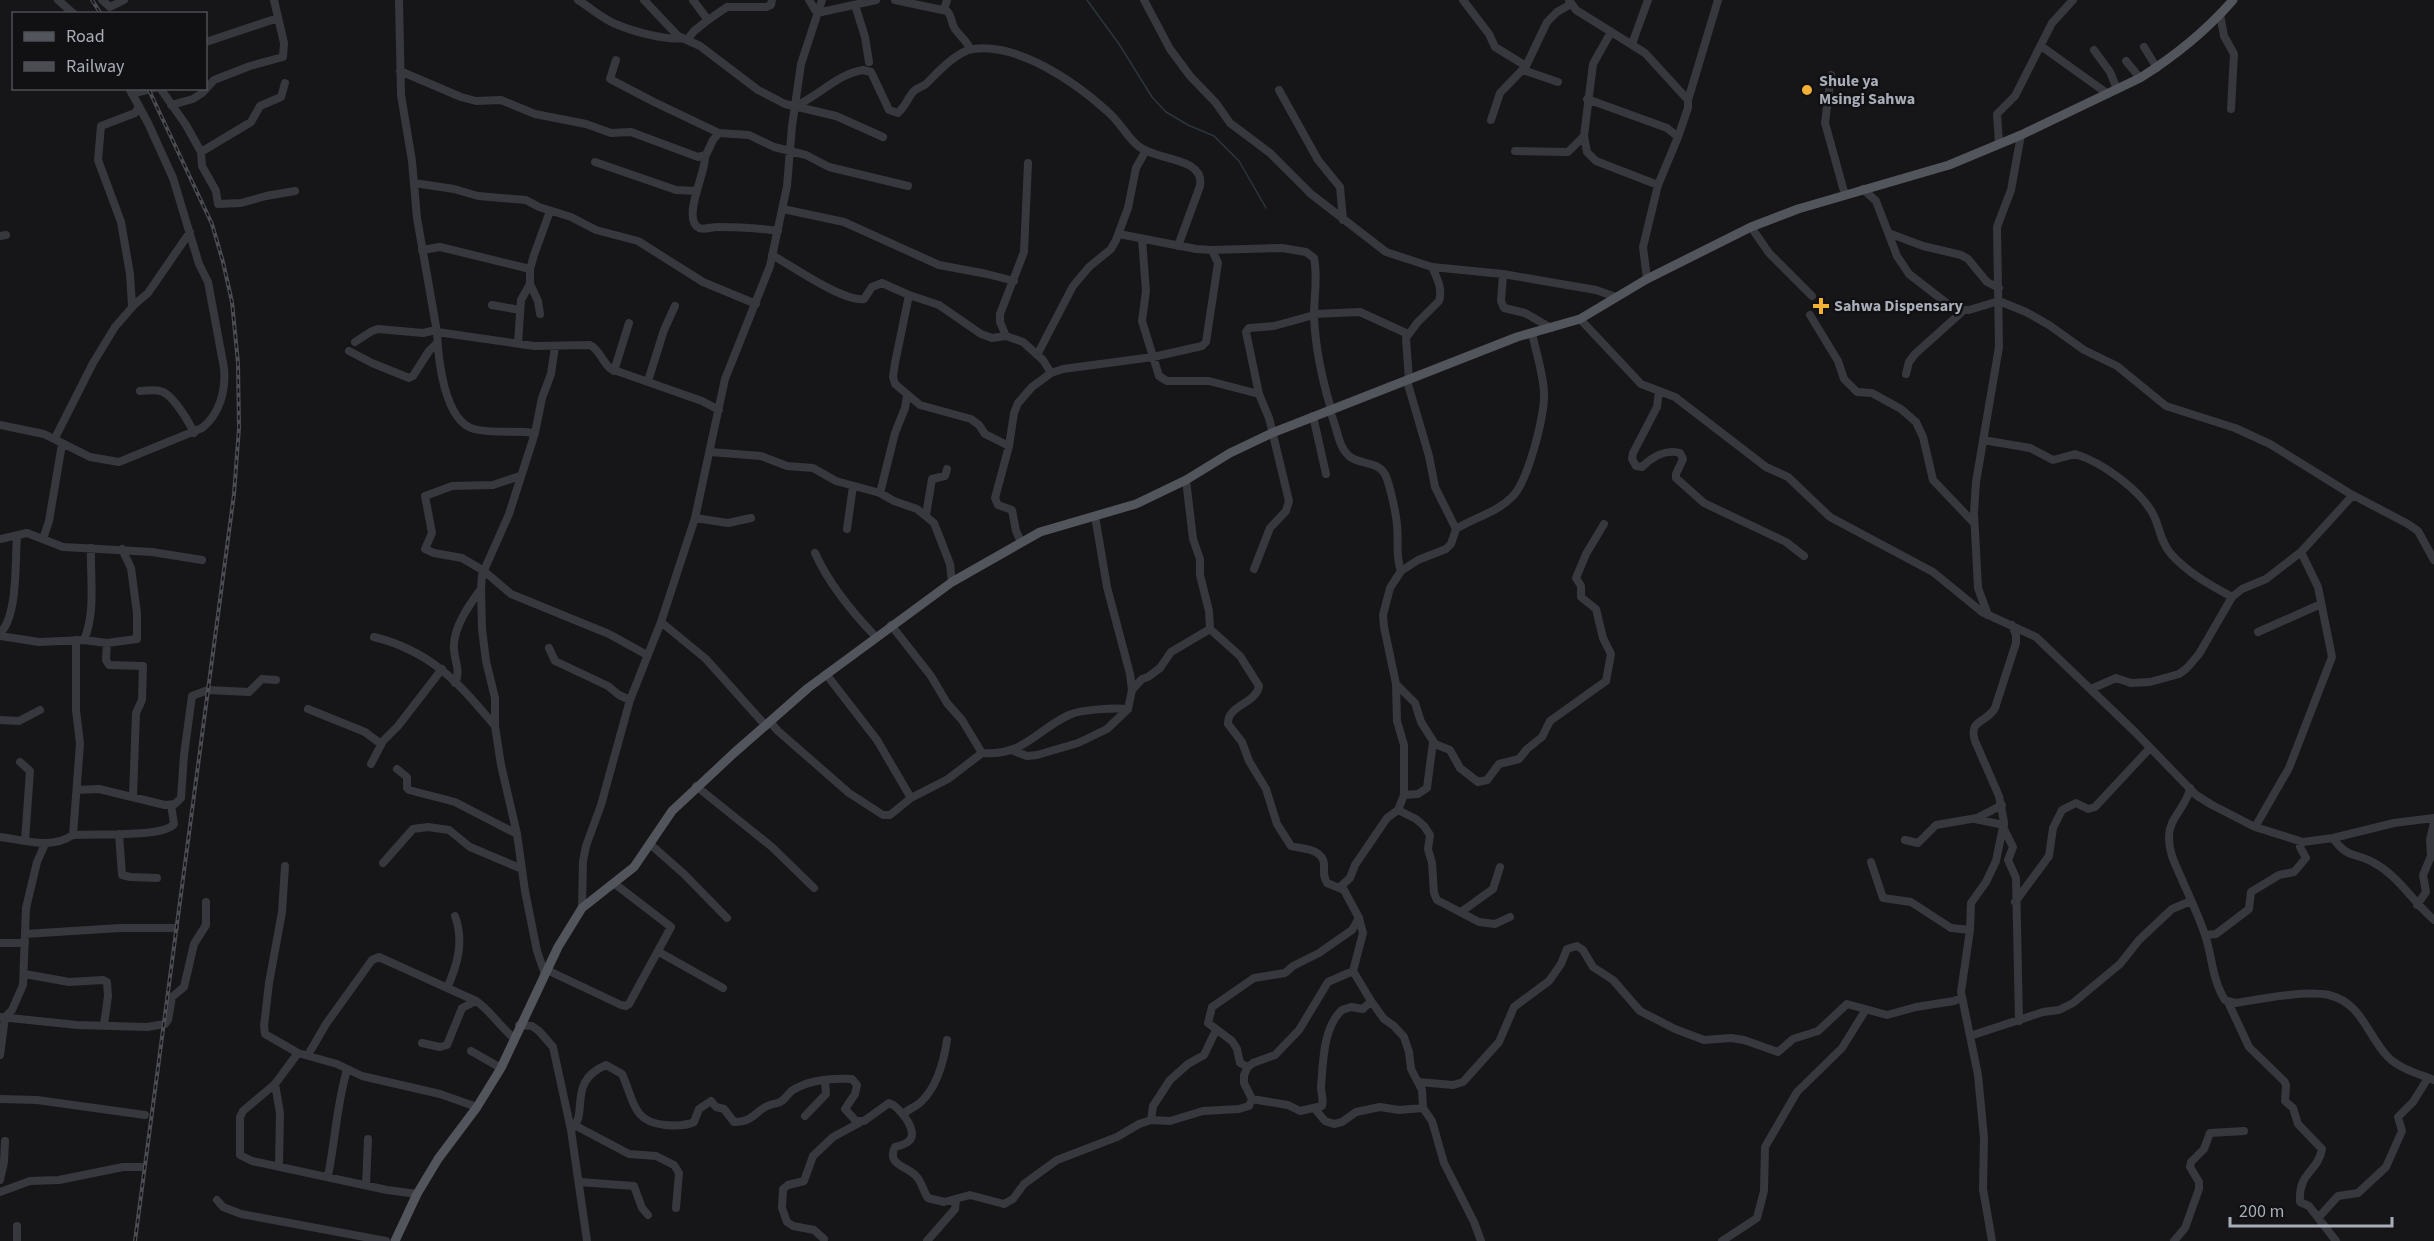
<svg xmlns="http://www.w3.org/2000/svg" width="2434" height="1241" font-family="'Source Sans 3',sans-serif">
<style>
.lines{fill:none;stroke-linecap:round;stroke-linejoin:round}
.stream{stroke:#2c353c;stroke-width:1.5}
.minor{stroke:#37383d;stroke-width:8}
.major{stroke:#53555c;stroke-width:9}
.rail-casing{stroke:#4a4c52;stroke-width:4}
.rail{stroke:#111113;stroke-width:1.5;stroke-dasharray:4.5;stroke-linecap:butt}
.poi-dot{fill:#f2b134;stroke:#111113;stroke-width:2}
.labels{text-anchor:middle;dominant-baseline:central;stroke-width:5;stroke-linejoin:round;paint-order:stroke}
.poi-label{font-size:16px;font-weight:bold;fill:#a8adb8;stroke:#111113;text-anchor:start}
</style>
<rect width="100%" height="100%" fill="#161618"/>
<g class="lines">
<path class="stream" d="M1087,0L1119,44L1152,97L1166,112L1188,125L1214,136L1239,161L1266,208"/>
<path class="minor" d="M58,0L74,14
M102,0L110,7L124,0
M399,0L401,95L412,161L417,218L437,332L534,346L590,345C600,350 602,362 611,369L702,401L719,410
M578,0C591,8 604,20 618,25C632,31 668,41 683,38
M644,0L678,36L700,46L758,90L785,104L836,116L883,137
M809,0L817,13L876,0
M895,0L947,11C952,16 951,23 955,29C960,36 967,41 970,49
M1144,0L1170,49L1190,76L1216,103L1230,123L1270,153L1311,194L1386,252L1432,267L1503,274L1596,290L1616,297
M1463,0L1489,34L1495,47L1526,66
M1569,0L1576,10L1645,53L1688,100V108L1678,137L1658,185L1643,247L1647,279
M855,5L865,37L869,62
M944,10L947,0
M2220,14L2224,36L2234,54L2231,109
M708,20L727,7H766L771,5L772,0
M1611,32L1593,64L1584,136L1587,152L1596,161L1658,185
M687,40L694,31L708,20L693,0
M206,42L278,18
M1632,44L1648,0
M2041,46L2108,94
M2144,47L2157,68
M2094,50L2110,72L2117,89
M616,60L610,79L654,102L719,133
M2126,61L2140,78
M1523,70L1558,82
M400,71L461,97L476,101L501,100L535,114L586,124L611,133L631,132L698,157L706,155L713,140L719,133L749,135L774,147L806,155L829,167L908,186
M1831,75L1825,123L1845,195
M160,88L186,125L201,152L202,166L216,191L218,204L241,203L266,196L295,191
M1279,90L1318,160L1340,187L1343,220
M132,94L155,88
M1587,99L1667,128L1678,137
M1688,100L1718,0
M171,105L193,99L202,93L214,80L250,66L283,57L284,43L274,0
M795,106C818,97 837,74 863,70L871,72L889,110L898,113C906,106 908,97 914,91C917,88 922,87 926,84C937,73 957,51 973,49C1019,43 1075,82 1107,111C1119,121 1126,135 1137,145C1156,162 1205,156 1200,186L1178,246
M1491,120L1500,93L1526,66L1547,22L1557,12L1571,4
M1999,143L1997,114L2015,96L2052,23L2073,0
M1515,151L1568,152L1584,136
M201,152L251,122L260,106L281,97L285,83
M705,156C707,170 681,219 699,228C704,230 712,227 717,227C738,227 757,228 778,231
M595,162L676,190L697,191
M414,183L454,189L478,196L526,200L539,207L571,217L596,230L638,241L703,282L756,304
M1863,189L1876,201L1897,256L1909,274L1949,305L1958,310H1969L1999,301L2026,312L2049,325L2084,350L2117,366L2166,406L2235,428L2270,444L2349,493L2408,524L2418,531L2434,560
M783,209L844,222L939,265L987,274L1014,281
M1751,227L1769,253L1812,296
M1891,234L1923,246L1961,255L1968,259L1987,282L1999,288
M0,236L6,235
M1142,239L1146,291L1142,321L1159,376L1167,381H1209L1259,394
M422,250L440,247L530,269
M1212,250L1282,248L1306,252L1314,258C1318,278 1314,296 1314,315C1315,346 1322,379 1331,409
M772,255C792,266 843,302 864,299L872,287L882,283L909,295L939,305L981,334L992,338L1006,336L1023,342L1043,360L1051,373
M1503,274L1501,301L1504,308L1525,313L1551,328
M530,284L538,301L540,314
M909,295L895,363L893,377L895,384L920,405L971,419L979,425L985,434L1009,446
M492,305L520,310
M132,306L130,274L121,222L98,160L101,126L135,113L139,106
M1314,314L1360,312L1408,334
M1810,315L1838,361L1844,379L1857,392L1872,393L1901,409L1916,422L1923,437L1933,480L1974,523
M1580,319L1641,384L1675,397L1766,467L1788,477L1830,517L1933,572L1982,612L2036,637L2134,731L2196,795L2212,805L2255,827L2303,842L2333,838L2394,823L2434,818
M437,332C438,358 444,421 474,429C494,434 515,430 535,433
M1006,336L1000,322V314L1024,252L1028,163
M355,342L372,331L378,329L423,333L436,330
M518,343L521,300L530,284V269L534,255L550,211
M349,351L372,363L409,378L413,376L429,351L437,343
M1037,355L1073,286L1089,267L1111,249L1116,240L1128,208L1136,168L1145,152
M614,371L629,323
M1906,374L1909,362L1915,354L1964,310
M1409,380L1406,338L1417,323L1439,301C1443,289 1437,278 1432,267
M648,381L664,330L675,306
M1407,381L1429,456L1435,487L1456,529L1451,544L1446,549L1418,560L1401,571L1390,588L1383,615L1384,627L1396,684L1415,703L1421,722L1435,744L1450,750L1460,768L1478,782L1487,780L1499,764L1519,759L1527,749L1542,737L1550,721L1606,681L1611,654L1603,638L1596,609L1581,597V586L1576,578L1586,554L1604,524
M140,391C146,391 155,389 160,391C172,393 189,422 194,433
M1659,391L1657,407L1633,453L1632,459L1636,466L1642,467C1652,457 1666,449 1680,453L1683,459L1676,474V478L1704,503L1786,542L1804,556
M1329,410C1337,423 1337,446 1349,456C1360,466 1381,459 1387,479C1391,491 1396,513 1397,525C1399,541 1395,555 1401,571
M1313,416L1326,474
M0,425L44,434L90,457L119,462L202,428C220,414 226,390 224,368L208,282L199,264L173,178L148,123L129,88
M55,438L93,363L115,327L135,304L148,293L190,232
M1983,440L2030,448L2053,460L2075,454C2102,462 2142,491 2154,516C2160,529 2161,543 2171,554C2188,573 2210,585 2232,597
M710,452L761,456L787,466L813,468L836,481L880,493L894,501L917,509L934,523L950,564L952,582
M520,476L493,485L452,486L425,496L432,533L425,549L434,553L462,558L484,571L511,594L609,634L647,655
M880,493L895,433L905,408L907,396
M926,515L932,479L945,476L947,469
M695,518L728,523L751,518
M847,529L853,486
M1456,529C1475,517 1496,513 1512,497C1528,482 1545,415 1544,392C1543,373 1536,352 1532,333
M0,539L27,533L63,547L152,552L202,560
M43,539L49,521L62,444
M1021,542L1016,531L1012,510L998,505L995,498L1009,446L1014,413L1018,403L1032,387L1051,373L1063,369L1153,357L1202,346L1206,342L1218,263L1212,250L1196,249L1119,234
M815,553C829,584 852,612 875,636
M1254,569L1270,528L1286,511L1289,501L1269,418L1259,394L1246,332L1249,328L1274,326L1314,315
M1988,615L1978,588L1974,513L1976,482L1999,347L1997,227L2011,190L2021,135
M661,622L706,659L766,726
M891,625L931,676L947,703L962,720L982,753C1025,756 1036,730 1069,715C1082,709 1114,708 1128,709
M2258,632L2321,604
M0,633C18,617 15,560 17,536
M0,636L39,642L84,640C96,612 90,577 91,548
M374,637C431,651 459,683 495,726
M84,640L107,643L137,639V613L131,568L122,549
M107,643L106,660L109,665L143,666L142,700L136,713L133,797
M549,648L555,661L608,686L619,695L630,700
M826,674L877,740L911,798
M455,683C461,671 455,663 454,650C452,629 469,605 481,589
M2091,689L2116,678L2131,683L2150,682L2179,674L2187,668L2199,654L2232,597L2242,589L2266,579L2301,552L2353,495
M1132,690L1142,679L1148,677L1160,668L1171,652L1210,629
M308,709L365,732L381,744
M0,720L19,721L40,710
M770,722L778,731L849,793L883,815H890L911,798L948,779L982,753
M1011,750L1027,756L1037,755L1078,743L1107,729L1128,709L1132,690L1130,674L1107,587L1095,516
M20,762L30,771L25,841
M371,764L383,741L398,726L442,669
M397,769L407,777V788L409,790L455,802L517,834
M696,786L772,847L814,888
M2190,788C2187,807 2168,818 2169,838C2169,855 2177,867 2183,882C2191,900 2200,919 2206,938C2212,958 2213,982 2225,1000L2236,1003C2260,999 2305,990 2329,995C2362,1003 2367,1035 2388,1057C2400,1069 2419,1074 2434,1080
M77,790L99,789L165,805L175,804L181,798L184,755L192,696L208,690L249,692L262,679L276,680
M1404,795L1418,794L1427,788L1433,742
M1398,810L1416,819L1424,826L1430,835L1428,849L1432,863L1434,893L1437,900L1479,922L1495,924L1510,917
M1975,819L2004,825
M2255,827L2289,768L2332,657L2318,587L2301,552
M2004,829L2013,847L2008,860L2016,878L2019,1021
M119,834L122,875L130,877L157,878
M73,835C94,833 163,838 174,824L171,805
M0,837C25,840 50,850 73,835L80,744L76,710V640
M2333,838C2348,860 2357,852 2376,864C2399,877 2414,903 2434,920
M1905,840L1918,843L1936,825L1977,818L2002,805
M650,844L684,874L727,918
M1871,862L1883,898L1911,902L1951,928L1970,930
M383,863L413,829L428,827L449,830L470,847L522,869
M285,866L282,912L269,983L264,1026L265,1034L298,1053L337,1064L362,1076L440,1094L477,1107
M1340,887L1350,878L1355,865L1387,818L1398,810L1404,795V745L1397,721L1396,684
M2015,902L2049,856L2053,828L2062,810L2076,803L2088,809L2095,807L2150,748
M2417,905L2426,892L2423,875L2431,856L2430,840L2434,823
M582,908L583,861L586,846L601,805L630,700L661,622L695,518L725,379L770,266L787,186L792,126L801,64L822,0
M1461,912L1493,889L1500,867
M25,934L120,928H175
M2205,935L2216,934L2249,909L2251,892L2279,875L2294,872L2306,858L2300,847V842
M0,943H25
M659,952L723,988
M547,970L621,1005L626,1006L629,1004L671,927L615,884
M25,974L69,982L103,980L107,982L108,996L104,1025
M545,974L537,951L525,891L517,834L501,765L495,726V698L486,661L482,629L481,589L482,575L509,514L535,433L542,398L551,374L555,347
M447,988C458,964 464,941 455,916
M1371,1001L1384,1019L1394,1026L1404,1037L1409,1052L1411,1069L1422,1090L1423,1108L1432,1121L1444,1163L1474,1222L1481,1241
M2228,1002L2249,1047L2284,1081L2286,1085L2285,1101L2293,1108L2298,1124L2322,1149C2318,1172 2298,1172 2300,1202L2309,1206L2336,1241
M0,1017L77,1025L147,1027L165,1024L168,1020L172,997L184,987L194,944L206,925V902
M519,1025L532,1026L539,1031L553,1047L571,1130L587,1241
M1970,1036L2043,1012L2059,1010L2073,1003L2120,964L2139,940L2172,909L2191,901
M422,1043L440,1047L447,1045L462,1008L476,1001
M471,1051L501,1068
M298,1053L275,1084L243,1111L240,1117V1155L252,1161L387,1190L417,1194
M0,1055L5,1017L12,1010L23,985L26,908L37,862L45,844
M308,1055L326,1024L372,960L379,957L476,1001C488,1008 500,1027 514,1038
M1248,1067L1240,1063L1237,1049L1232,1041L1208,1023L1212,1007L1254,978L1285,973L1293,966L1319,953L1352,930L1359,918
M1418,1082L1453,1085L1463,1082L1499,1042L1514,1007L1549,981L1561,964L1567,949L1577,946L1583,950L1593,967L1613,980L1640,1011L1675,1029L1704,1040L1731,1038L1744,1040L1778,1052L1793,1039L1818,1031L1847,1004L1887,1015L1916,1007L1954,1001L1961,998
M275,1084L280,1113L279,1165
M0,1099L37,1100L145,1115
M1252,1099L1288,1105L1300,1111L1322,1106C1324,1099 1321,1094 1321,1087C1323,1063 1323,1027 1342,1010L1351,1007L1363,1009L1371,1001L1353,971
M1315,1109L1325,1121L1334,1124L1342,1122L1356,1112L1380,1107L1399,1110L1423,1108
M903,1114C909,1109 917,1106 922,1101C938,1085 944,1060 947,1040
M805,1116L826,1094L825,1081
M1151,1120L1153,1106L1170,1080L1188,1064L1204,1055L1216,1030
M576,1126L629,1154L656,1156L674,1165L679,1173L676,1208
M571,1130C590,1113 566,1082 606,1065L622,1074C634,1100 632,1122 665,1125C675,1126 685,1126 694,1122L699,1109L711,1101L716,1107L724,1109L734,1122C755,1122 756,1109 770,1105C775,1103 779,1104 783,1100C787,1097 788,1093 793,1090C809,1080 833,1078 852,1079L857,1085L855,1094L845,1109L856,1121H864L889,1103C899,1106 919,1131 909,1141C906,1144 899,1146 895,1147C886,1165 907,1166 916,1176C922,1182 923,1191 928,1198L944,1202L970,1195L1004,1204L1013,1199L1024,1184L1057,1160L1117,1137L1139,1124L1151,1120L1170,1121L1203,1111L1239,1109L1249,1106L1252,1099L1244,1083V1075L1248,1067L1253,1063L1275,1055L1299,1030L1328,982L1353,971L1363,933L1359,918L1344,890L1327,883C1323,876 1324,872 1324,864C1322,848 1302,849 1291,846L1277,824L1266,789L1249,761L1242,742L1228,724C1227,705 1256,704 1259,686L1240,656L1210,629L1209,611L1200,575V559L1193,539L1186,480
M328,1176C335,1142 337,1102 347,1070
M0,1180L4,1162L5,1141
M579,1182L634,1186L642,1208L648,1215
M366,1185L368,1139
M0,1192L30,1181L59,1180L123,1167H141
M217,1200L223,1207L241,1214L386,1241
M2318,1218L2338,1196L2358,1193L2386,1167L2402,1131L2398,1117L2413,1102L2428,1078
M17,1226V1241
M824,1239L814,1230L793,1226L787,1222L782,1208L783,1189L788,1185L804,1181L813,1156L833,1137L859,1123
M927,1241L955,1209L956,1200
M1722,1241L1757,1218L1764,1191L1765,1147L1797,1092L1842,1048L1865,1011
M1992,1241L1983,1189L1984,1138L1978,1075L1961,992L1970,930L1971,903L1986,882L1996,861L2004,822L1999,796L1975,741C1968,719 1987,723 1995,708L2016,643V635L2012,625
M2174,1241L2185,1228L2199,1189V1182L2190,1167L2191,1162L2204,1149L2210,1133L2244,1131"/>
<path class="major" d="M395,1241L417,1194L438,1159L477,1107L501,1068L558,947L582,908L634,867L672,811L734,753L808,688L952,582L1040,532L1136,504L1186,480L1230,453L1272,433L1517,337L1580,319L1647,279L1751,227L1798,209L1949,165L2021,135L2140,78C2175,56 2206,31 2233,0"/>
<defs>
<path id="rail" d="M92,0L101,14
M135,1241L234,494L239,428L238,363L232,302L223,262L212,224L148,88"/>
</defs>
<use href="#rail" class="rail-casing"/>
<use href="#rail" class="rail"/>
</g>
<g class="poi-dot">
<circle cx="1807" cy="90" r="6"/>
<path d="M1818 297h6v6h6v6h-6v6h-6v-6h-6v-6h6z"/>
</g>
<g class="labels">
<g class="poi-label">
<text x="1819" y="81">Shule ya<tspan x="1819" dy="18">Msingi Sahwa</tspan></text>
<text x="1834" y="306">Sahwa Dispensary</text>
</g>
</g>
<rect x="12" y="12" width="195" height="78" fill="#111113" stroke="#4d4f55" stroke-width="1.5"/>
<rect x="24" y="32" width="30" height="9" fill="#53555c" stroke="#4d4f55" stroke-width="1.5"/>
<text x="66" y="42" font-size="18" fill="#a8adb8">Road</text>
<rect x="24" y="62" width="30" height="9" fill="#4a4c52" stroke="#4d4f55" stroke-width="1.5"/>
<text x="66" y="72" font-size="18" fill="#a8adb8">Railway</text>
<path d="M2230 1217v9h162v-9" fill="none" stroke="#a8adb8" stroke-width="3"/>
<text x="2239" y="1217" font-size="18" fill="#a8adb8" stroke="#111113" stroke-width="4.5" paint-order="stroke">200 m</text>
</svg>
